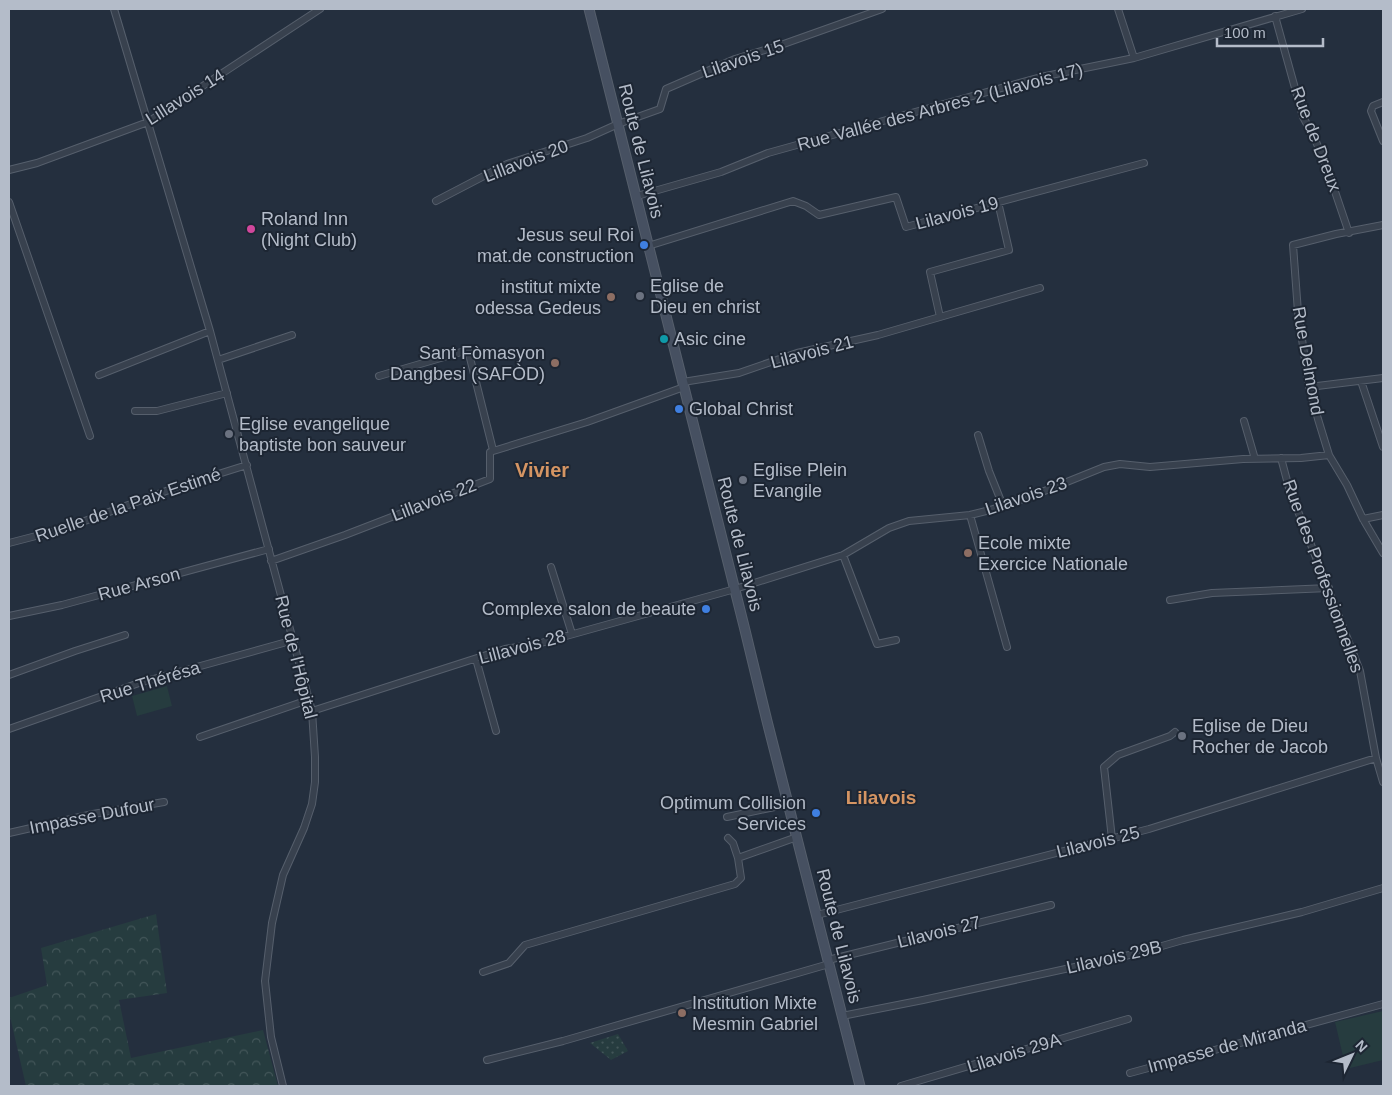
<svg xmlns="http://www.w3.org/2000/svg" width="1392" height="1095" font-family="Helvetica,sans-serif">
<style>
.forest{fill:url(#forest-crowns)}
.park{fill:url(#park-dots)}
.pitch{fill:#263c3f}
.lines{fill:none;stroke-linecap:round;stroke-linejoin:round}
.street-casing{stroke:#565f6c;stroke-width:8}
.secondary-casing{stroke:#565f6c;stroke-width:11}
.street{stroke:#38414e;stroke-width:6}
.secondary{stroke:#465061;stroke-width:9}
.hotel-dot{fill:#d1479c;stroke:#1d2633;stroke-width:2}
.shop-dot{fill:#3f7fe0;stroke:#1d2633;stroke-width:2}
.worship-dot{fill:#6b7280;stroke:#1d2633;stroke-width:2}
.education-dot{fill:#8d6e63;stroke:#1d2633;stroke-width:2}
.culture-dot{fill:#0f9aa8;stroke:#1d2633;stroke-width:2}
.labels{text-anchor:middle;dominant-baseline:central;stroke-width:4;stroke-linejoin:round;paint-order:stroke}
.street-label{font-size:18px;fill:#b4bcc9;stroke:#1d2633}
.poi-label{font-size:18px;fill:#b4bcc9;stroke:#1d2633;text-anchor:start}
.neighbourhood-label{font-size:19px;font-weight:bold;fill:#d59563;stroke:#1d2633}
.quarter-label{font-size:20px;font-weight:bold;fill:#d59563;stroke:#1d2633}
</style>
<defs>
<pattern id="forest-crowns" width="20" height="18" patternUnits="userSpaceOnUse" patternTransform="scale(1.25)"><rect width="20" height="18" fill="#263c3f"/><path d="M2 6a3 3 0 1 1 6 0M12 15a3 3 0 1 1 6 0" fill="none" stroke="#435659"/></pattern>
<pattern id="park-dots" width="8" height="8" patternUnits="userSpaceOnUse" patternTransform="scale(1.25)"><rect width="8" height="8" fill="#263c3f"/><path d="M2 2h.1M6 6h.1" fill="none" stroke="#435659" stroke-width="1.8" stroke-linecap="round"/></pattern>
</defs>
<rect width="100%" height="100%" fill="#242f3e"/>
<path class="forest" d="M156,914L167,993L119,1000L131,1058L263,1030L278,1086H26L9,1012V998L47,985L41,948Z"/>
<path class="park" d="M618,1034L628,1051L611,1060L590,1043Z"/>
<path class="pitch" d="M167,686L172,706L137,716L132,696Z
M1383,1011V1060L1346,1069L1335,1022Z"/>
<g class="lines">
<defs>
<path id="street" d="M114,9L210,331L312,711L315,757V782L312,804L304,828L283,875L272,923L265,981L271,1037L283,1086
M1118,9L1134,58
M1275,16L1303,117L1314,137L1327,168L1349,233
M1383,102L1373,106L1371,111L1383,141
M9,170L37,163L148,122L320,9
M637,196L721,172L768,153L1041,77L1134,58L1302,9
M436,201L507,164L587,138L618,124L660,109L666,89L735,59L778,46L882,9
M9,202L90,436
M1383,225L1336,234L1293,245L1298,312L1309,387L1318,419L1329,455L1347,485L1363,519L1383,553
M648,246L793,201L806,206L819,215L896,197L906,227L1144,163
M940,317L1040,288
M218,360L292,335
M99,375L210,331
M379,376L468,350L493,450
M1361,381L1383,447
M683,382L739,373L797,353L878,335L940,317L930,272L1009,250L998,202
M1309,387L1383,378
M135,411H157L227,393
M1244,421L1255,459
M978,435L989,471L1003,506
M1281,458L1289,488L1360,671L1376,758L1383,782
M970,515L1007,647
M1363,519L1383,515
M9,543L63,529L177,487L247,465
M843,555L877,644L896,640
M271,561L345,535L490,479V452L587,422L684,387
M551,567L572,634
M1170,600L1212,593L1329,588
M9,616L62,605L269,549
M476,659L496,731
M9,675L75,651L125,635
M312,711L505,649L541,643L735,589L843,555L889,528L909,521L970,515L990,510L1032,496L1104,467L1120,464L1150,467L1243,459L1301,458L1329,455
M9,729L139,683L294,640
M200,737L308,700
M727,817L789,804
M9,833L93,814L164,802
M728,838L733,843L738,858
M1112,839L1104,767L1118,755L1170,736L1175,732
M817,915L1149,829L1376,758
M828,960L1051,905
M483,972L509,963L525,945L735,884L741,878L738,858L797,837
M842,1016L923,1000L1134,954L1183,940L1302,912L1383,888
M487,1060L563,1041L829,964
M1130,1073L1383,1004
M901,1086L1128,1019"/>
<path id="secondary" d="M589,9L744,626L767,721L860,1086"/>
</defs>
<use href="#street" class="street-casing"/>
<use href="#secondary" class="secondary-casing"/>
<use href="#street" class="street"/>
<use href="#secondary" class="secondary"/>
</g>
<circle class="hotel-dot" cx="251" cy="229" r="5"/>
<g class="shop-dot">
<circle cx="644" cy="245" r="5"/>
<circle cx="679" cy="409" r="5"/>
<circle cx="706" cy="609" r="5"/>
<circle cx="816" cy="813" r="5"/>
</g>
<g class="worship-dot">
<circle cx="640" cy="296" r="5"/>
<circle cx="229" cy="434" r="5"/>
<circle cx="743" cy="480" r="5"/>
<circle cx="1182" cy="736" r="5"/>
</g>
<g class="education-dot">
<circle cx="611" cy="297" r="5"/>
<circle cx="555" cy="363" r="5"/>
<circle cx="968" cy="553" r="5"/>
<circle cx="682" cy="1013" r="5"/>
</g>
<circle class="culture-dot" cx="664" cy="339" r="5"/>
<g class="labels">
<g class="street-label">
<text transform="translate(743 59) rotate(-19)">Lilavois 15</text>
<text transform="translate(185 97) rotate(-32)">Lillavois 14</text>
<text transform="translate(940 107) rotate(-15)">Rue Vallée des Arbres 2 (Lilavois 17)</text>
<text transform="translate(1316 139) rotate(69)">Rue de Dreux</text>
<text transform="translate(641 151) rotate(76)">Route de Lilavois</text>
<text transform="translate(526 161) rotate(-21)">Lillavois 20</text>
<text transform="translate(957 213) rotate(-15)">Lilavois 19</text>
<text transform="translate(812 352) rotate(-15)">Lilavois 21</text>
<text transform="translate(1308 361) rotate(80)">Rue Delmond</text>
<text transform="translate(1026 496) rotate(-19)">Lilavois 23</text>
<text transform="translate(434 500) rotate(-21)">Lillavois 22</text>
<text transform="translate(128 505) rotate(-19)">Ruelle de la Paix Estimé</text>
<text transform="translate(740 544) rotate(76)">Route de Lilavois</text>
<text transform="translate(1323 576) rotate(70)">Rue des Professionnelles</text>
<text transform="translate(139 584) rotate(-15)">Rue Arson</text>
<text transform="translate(522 647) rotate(-15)">Lillavois 28</text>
<text transform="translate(296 657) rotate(76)">Rue de l'Hôpital</text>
<text transform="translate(150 682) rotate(-17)">Rue Thérésa</text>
<text transform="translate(92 816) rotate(-11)">Impasse Dufour</text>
<text transform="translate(1098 842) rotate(-14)">Lilavois 25</text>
<text transform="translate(939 932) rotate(-14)">Lilavois 27</text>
<text transform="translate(839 936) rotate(76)">Route de Lilavois</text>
<text transform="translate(1114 957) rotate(-13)">Lilavois 29B</text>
<text transform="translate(1227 1046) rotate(-15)">Impasse de Miranda</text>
<text transform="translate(1014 1053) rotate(-17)">Lilavois 29A</text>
</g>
<g class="poi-label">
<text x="261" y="219">Roland Inn<tspan x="261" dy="21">(Night Club)</tspan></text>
<text x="634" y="235" text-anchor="end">Jesus seul Roi<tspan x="634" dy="21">mat.de construction</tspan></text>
<text x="650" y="286">Eglise de<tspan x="650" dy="21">Dieu en christ</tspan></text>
<text x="601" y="287" text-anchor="end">institut mixte<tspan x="601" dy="21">odessa Gedeus</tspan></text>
<text x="674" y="339">Asic cine</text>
<text x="545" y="353" text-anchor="end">Sant Fòmasyon<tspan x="545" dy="21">Dangbesi (SAFÒD)</tspan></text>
<text x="689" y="409">Global Christ</text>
<text x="239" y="424">Eglise evangelique<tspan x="239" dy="21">baptiste bon sauveur</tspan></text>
<text x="753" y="470">Eglise Plein<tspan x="753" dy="21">Evangile</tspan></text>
<text x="978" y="543">Ecole mixte<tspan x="978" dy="21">Exercice Nationale</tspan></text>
<text x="696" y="609" text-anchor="end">Complexe salon de beaute</text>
<text x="1192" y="726">Eglise de Dieu<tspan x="1192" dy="21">Rocher de Jacob</tspan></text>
<text x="806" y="803" text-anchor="end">Optimum Collision<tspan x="806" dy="21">Services</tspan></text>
<text x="692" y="1003">Institution Mixte<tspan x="692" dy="21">Mesmin Gabriel</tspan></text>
</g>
<g class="neighbourhood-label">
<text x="881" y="797">Lilavois</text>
</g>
<g class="quarter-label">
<text x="542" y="470">Vivier</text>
</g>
</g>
<rect width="1392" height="1095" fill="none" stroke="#b4bcc9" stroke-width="20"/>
<g transform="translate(1352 1055) rotate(47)" stroke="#1d2633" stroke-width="4" paint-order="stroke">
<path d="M0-4L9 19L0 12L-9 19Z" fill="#b4bcc9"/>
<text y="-8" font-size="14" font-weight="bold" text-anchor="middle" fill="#b4bcc9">N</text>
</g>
<path d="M1217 38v8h106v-8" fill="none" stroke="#b4bcc9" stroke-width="2.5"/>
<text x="1224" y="38" font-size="15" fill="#b4bcc9" stroke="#1d2633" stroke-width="4" paint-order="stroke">100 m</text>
</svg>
